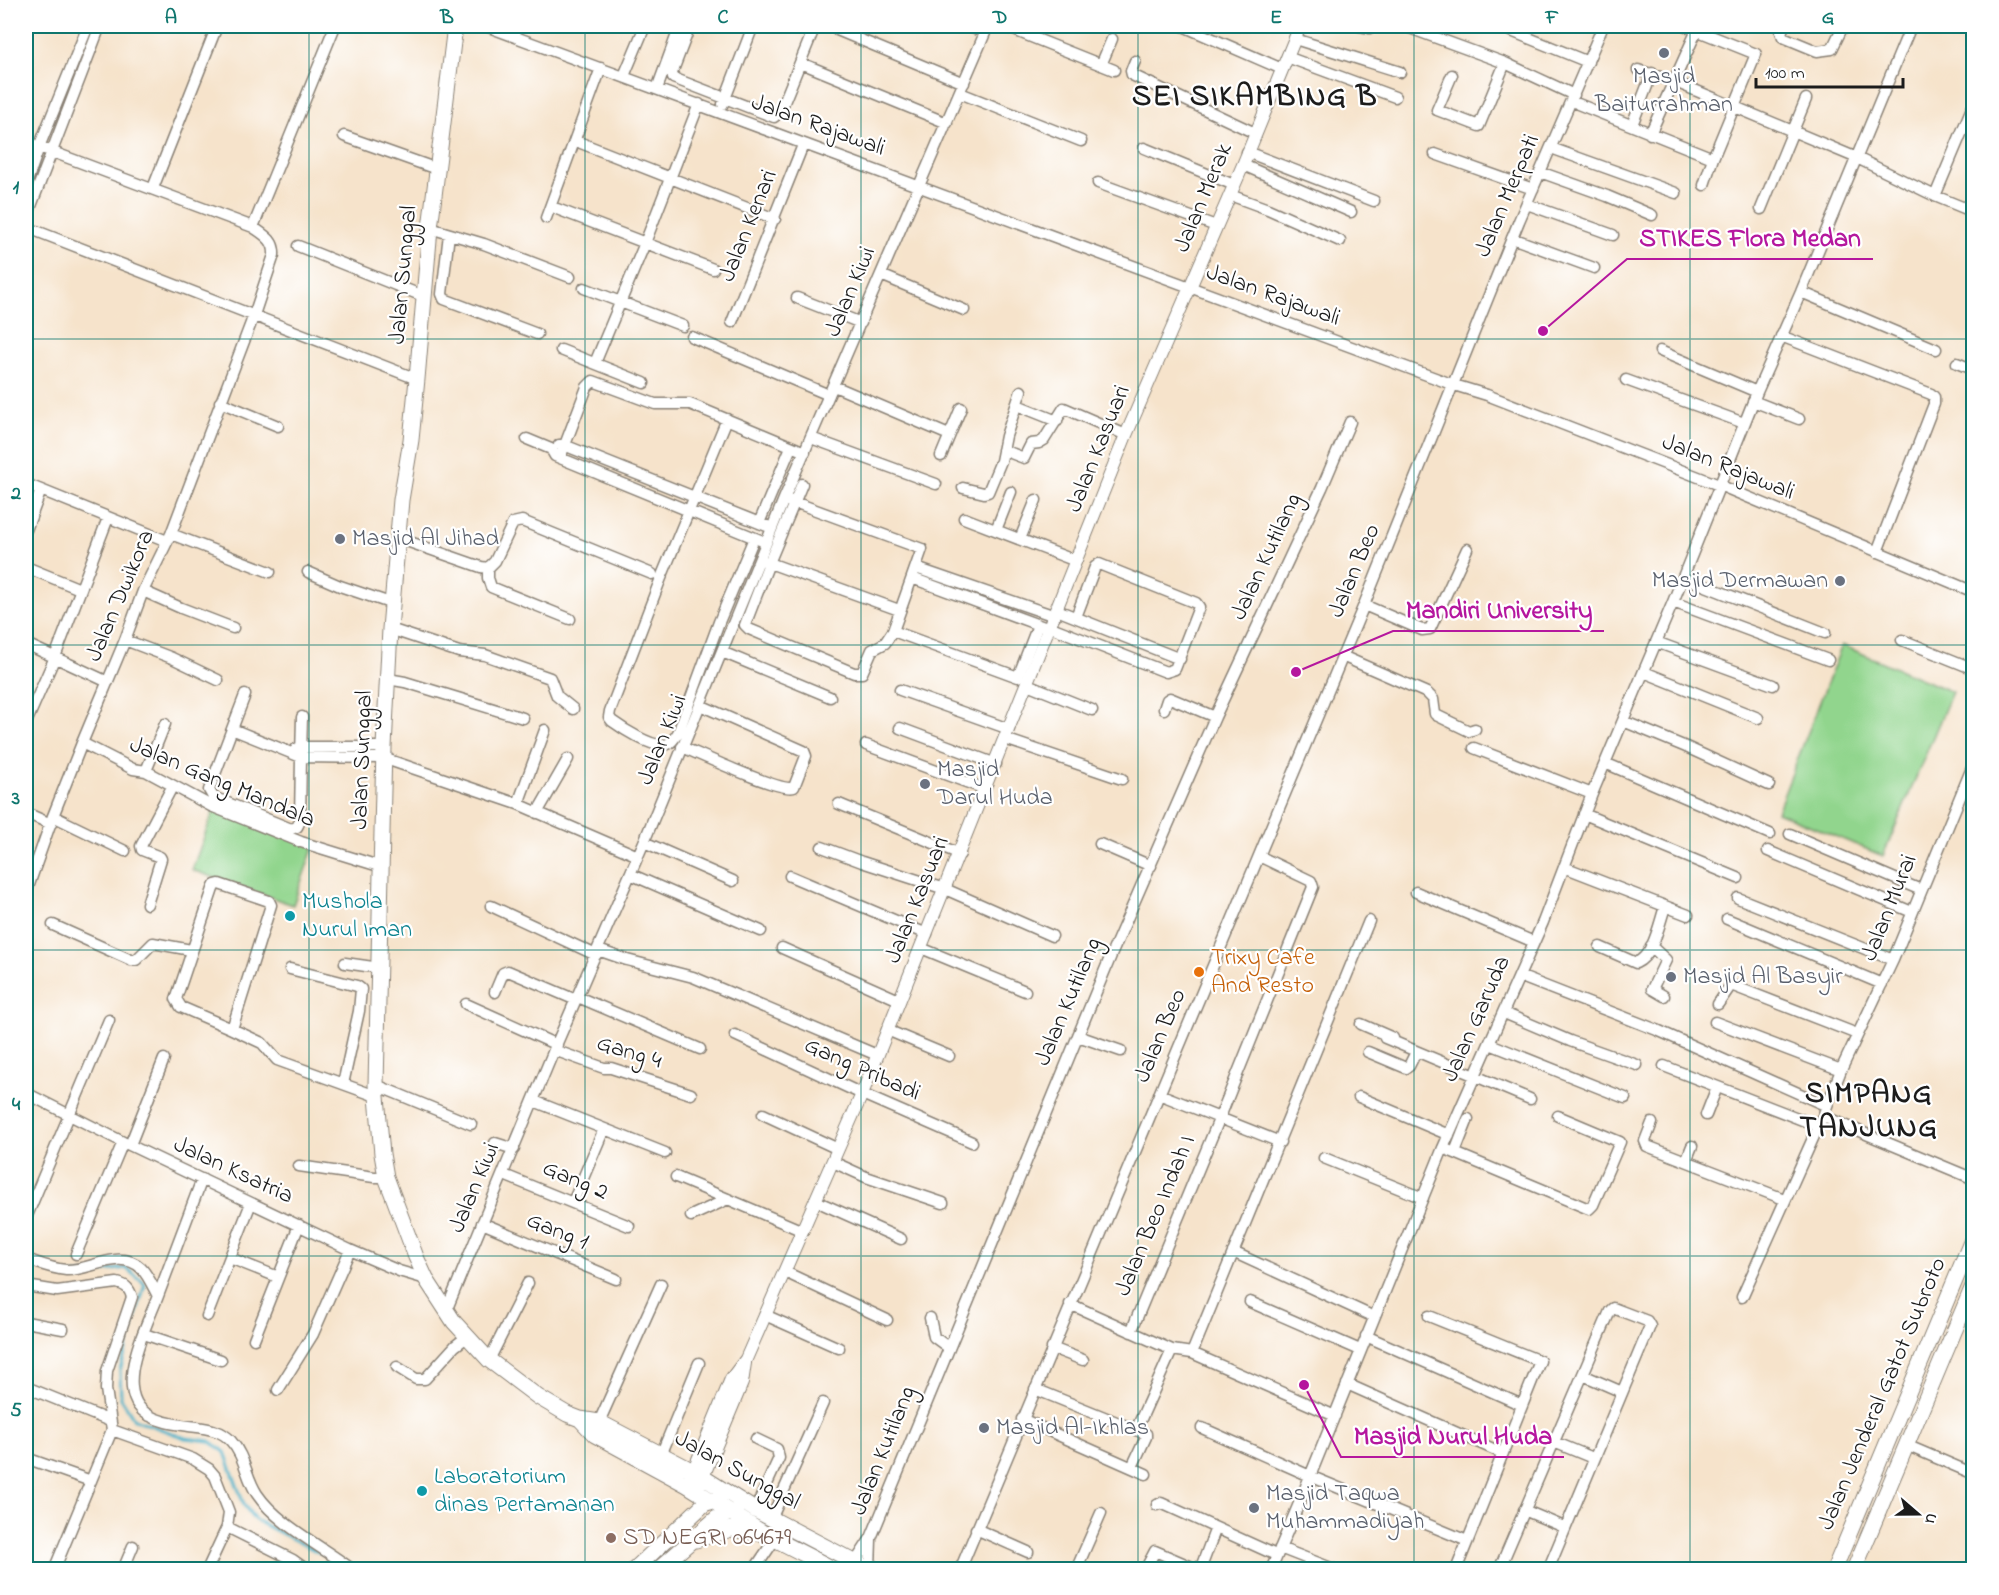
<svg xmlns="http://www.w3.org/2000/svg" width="1999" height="1595" font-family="'Indie Flower',sans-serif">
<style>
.green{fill:#91d58d;stroke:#567854;stroke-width:1.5}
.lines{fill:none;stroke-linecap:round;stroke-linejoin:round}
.stream{stroke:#4cb3cb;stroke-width:3}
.minor-casing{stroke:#898074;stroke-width:13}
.tertiary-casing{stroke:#898074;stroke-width:14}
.primary-casing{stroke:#898074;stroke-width:17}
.minor{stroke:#fff;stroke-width:10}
.tertiary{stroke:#fff;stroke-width:12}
.primary{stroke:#fff;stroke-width:15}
.grid{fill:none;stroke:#0f766e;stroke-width:1.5;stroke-opacity:0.55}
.worship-dot{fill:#6b7280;stroke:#fff;stroke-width:2}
.culture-dot{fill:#0f9aa8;stroke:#fff;stroke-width:2}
.food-dot{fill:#e8710a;stroke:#fff;stroke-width:2}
.education-dot{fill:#8d6e63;stroke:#fff;stroke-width:2}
.labels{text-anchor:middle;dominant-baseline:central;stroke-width:4.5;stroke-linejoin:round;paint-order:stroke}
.worship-label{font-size:24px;fill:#5b616d;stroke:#fff;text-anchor:start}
.street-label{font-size:24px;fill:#1c1c1c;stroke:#fff}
.culture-label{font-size:24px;fill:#0d838f;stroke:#fff;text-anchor:start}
.food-label{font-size:24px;fill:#c56008;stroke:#fff;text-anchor:start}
.education-label{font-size:24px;fill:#785e54;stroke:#fff;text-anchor:start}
.district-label{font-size:30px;font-weight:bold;letter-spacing:1.5px;fill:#1c1c1c;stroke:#fff}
.leader{fill:none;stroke:#b5179e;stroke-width:2}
.callout-dot{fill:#b5179e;stroke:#fff;stroke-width:2}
.callout-label{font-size:26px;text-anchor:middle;font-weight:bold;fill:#b5179e;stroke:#fff;stroke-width:4.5;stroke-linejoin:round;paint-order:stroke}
.neatline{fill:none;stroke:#0f766e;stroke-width:2}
.grid-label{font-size:20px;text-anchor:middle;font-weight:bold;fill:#0f766e}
</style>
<rect width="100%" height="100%" fill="#fff"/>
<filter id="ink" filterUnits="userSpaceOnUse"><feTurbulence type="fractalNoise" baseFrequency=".0167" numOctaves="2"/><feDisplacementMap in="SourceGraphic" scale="12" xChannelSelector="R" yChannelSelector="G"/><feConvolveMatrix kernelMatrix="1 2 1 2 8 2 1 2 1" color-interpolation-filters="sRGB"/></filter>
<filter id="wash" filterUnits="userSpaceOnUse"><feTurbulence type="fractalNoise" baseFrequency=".008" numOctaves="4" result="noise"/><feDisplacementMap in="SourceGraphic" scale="24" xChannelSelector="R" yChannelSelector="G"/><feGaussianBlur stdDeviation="1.35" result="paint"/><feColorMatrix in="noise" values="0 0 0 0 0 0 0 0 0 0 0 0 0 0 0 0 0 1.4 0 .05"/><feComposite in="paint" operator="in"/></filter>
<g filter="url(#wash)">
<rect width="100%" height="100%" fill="#f6e3cb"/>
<path class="green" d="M1842,645L1952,692L1883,856L1777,812Z
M215,807L315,843L293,905L192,870Z"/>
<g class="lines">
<path class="stream" d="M62,1274L69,1276L126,1268L145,1284L120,1370L121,1398L134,1419L185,1438L210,1441L225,1452L244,1505L255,1520L322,1554
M330,1559L337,1570"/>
</g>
</g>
<g filter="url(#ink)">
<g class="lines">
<defs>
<path id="minor" d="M486,26L1454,385L1487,395L1719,485L1974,592
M690,26L672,73L673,78L774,117L780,112L815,26
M968,26L985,33
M1004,26L1114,70
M1183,26L1282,69
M1359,26L1369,28L1370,26
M1404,26L1505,63L1574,95
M1499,26L1588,62
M1686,26L1756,54L1713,158L1704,185
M1784,26L1781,32L1783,37L1817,51L1832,49L1843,26
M837,30L964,83
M1295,39L1400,72
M1287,57L1395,97
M1135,61L1131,71L1132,75L1255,133
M801,63L947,123
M1101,65L1112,39
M1638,70L1673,81L1857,158L1935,196L1974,212
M1452,75L1437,110L1479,126L1505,63
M624,76L645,26
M657,89L680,26
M960,93L1081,141
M723,104L753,26
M1578,104L1713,158
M1632,125L1652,73
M1650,134L1697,30
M344,136L437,169
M26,142L253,227
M581,143L775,219
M1144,148L1234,185
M1551,148L1676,193
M1247,152L1374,201
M1435,154L1533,189
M1243,165L1351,212
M1540,172L1607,196L1652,215
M1098,183L1216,226
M26,184L39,147L88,26
M153,188L217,26
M1230,195L1268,209L1340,241
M1935,196L1974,103
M1527,204L1613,235
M557,209L713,269
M1761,209L1806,99
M546,218L601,68
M26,219L100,26
M26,227L417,379
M430,228L484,244L570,277
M449,234L442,294L444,299L537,334
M1512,238L1594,268
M298,246L423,296
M881,275L964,310
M584,288L683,326
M1801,292L1936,349
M797,298L861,323
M732,322L803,145
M1781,336L1931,394L1934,397V404L1877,552
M692,337L829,395
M561,350L644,383
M1660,351L1757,392
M595,363L645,243L699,104
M1957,363L1974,370
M1626,380L1744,423
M834,386L949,435
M1753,401L1799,419
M220,402L278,426
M1017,405L1057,421
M727,419L661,578L610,711L609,717L612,721C623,729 651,747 664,745C671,744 674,739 678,733L719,622L754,538
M811,438L936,484
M527,439L551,449L555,456L560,458L760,540
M559,445H564L772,528
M1003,450L1024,458L1031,444L1039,443L1044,440L1064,408L1126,435
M941,456L961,408
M560,458L587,387L593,381L655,404H690L805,452
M26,484L167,541
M963,488L984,493L988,492L1001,461L1006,436L1021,391
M784,499L794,502L922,549L893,631L885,643L872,650L862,673H854L749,629L745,625L769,563L802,484
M964,518L1076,561
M759,523L791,447
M26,530L41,490
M996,530L1011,492
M171,534L270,572
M398,538L481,567L488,568L495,561L513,523L522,521L652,574
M1020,539L1036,500
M764,561L899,610
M26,567L80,589
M488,568V578L491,587L570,619
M916,568L1055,616
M308,572L340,586L393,604
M1683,577L1825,633
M912,578L1044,627
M143,591L181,608L233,628
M1673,602L1828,660
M1364,605L1422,630L1430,629L1467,549
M1057,610L1180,659
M1051,627L1166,672L1175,669L1199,607L1196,603L1099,564L1095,567L1076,617
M390,629L459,652L485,655L550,678L557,696L573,709
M893,631L1018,677L1038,625
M125,640L172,658L218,680
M1902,640L1974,669
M1656,642L1773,685
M26,644L108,682
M722,652L830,697
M1342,656L1427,693L1433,699L1435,714L1438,716L1469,731L1475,729
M1644,672L1758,718
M388,679L405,682L523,718
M1027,684L1092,710
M900,690L1009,729
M1164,709L1167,700L1170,698L1215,717
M302,717L301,757L300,821L297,827L291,829L213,797L209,790L232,729L301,757L383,758L518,804L638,856
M1623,721L1686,747L1769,785
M26,723L55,657L108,518
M900,728L996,764
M232,729L245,695
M1005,739L1122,779
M82,743L133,769L146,771L211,806L301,842L382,867
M866,745L985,789
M682,747C699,754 782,793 794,787L806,756L804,751L700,705
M1474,748L1592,794
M296,749L301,747H384
M1605,763L1770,834
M146,771L165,724
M518,804L545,730
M839,804L960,854
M26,813L51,824
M537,813L568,759
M1584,814L1738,878
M53,816L125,851
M1790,834L1921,890
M644,842L733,881
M1100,844L1151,866
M822,847L862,862L945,889L1052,936
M1768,851L1912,912
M1564,867L1688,915
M630,874L761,931
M790,876L927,934
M219,884L269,901L271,905L232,1029L181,1007L176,999L213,889L215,885Z
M1416,892L1534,942
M26,893L53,816L82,743L125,640L143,591L171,534L254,315L274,255C275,240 264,235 253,227L335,26
M1738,898L1893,960
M147,904L161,859L160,857L142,850L141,846L172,787
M491,906L596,955
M1727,919L1882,984
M53,925L131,960H136L153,943L191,950
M1651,946L1666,960L1652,989L1664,996
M1600,947L1636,963C1654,955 1659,924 1665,907
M782,948L899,1000
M921,948L1025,991
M598,950L627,960L693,977L877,1055
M345,963L380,968
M290,969L357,986L361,989L359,1011L343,1084
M1519,976L1657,1030L1827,1106
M495,992L503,973L508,971L576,1000
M578,997L700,1049
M466,1004L557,1045
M1718,1004L1731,985L1857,1034
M1504,1013L1570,1041L1637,1065
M1715,1022L1841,1070
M1361,1024L1393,1038
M232,1029L262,1043L277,1060L376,1096
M887,1030L949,1056
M735,1035L862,1094L972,1142
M1078,1036L1121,1051
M1385,1038L1530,1099
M1490,1044L1625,1098
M554,1050L604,1068H611L691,1094
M1368,1052L1406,1068L1409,1066L1416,1052
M1664,1066L1818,1126
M376,1085L471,1124
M26,1093L123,1142L350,1250L399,1271L426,1279
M1159,1094L1280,1142
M1359,1097L1449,1135
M534,1101L665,1153
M763,1114L838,1149
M1706,1115L1717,1087
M1823,1116L1974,1179
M1652,1123L1645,1141L1647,1146L1784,1199
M495,1143L514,1149
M130,1145L164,1059
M1443,1148L1589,1209L1593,1205L1620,1142L1558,1116
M1455,1152L1468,1119
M1324,1158L1423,1198
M1686,1161L1692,1146
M833,1162L866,1177L943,1203
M299,1166L374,1177H386
M504,1175L629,1226
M676,1177L803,1231
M816,1201L901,1239
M573,1202L604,1129
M691,1216L728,1199
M26,1218L109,1020
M482,1223L616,1279
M1233,1252L1374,1317
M76,1254L123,1142
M230,1258L278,1277
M26,1259C38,1263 52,1269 66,1270C90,1271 120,1248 141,1268C148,1275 153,1287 158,1296C146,1328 110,1394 150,1416C162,1423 176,1424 189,1426C204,1428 221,1429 231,1441C245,1456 246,1478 257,1494C277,1524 323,1547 353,1570
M785,1272L887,1320
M26,1286L57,1291L117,1283C126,1285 129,1288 132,1297L107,1371L106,1389L112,1430
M158,1296L202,1179
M1742,1297L1823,1116L1841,1070L1893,960L1974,763
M1250,1302L1360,1350
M1070,1304L1172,1350L1192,1353L1335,1416
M446,1311L554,1050L644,842L784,499L988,26
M765,1315L839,1348
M207,1316L251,1203
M1429,1316L1540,1361L1456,1570
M930,1318L934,1337L949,1348
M26,1322L63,1329
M1131,1332L1220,1117L1313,887L1311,881L1259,856
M144,1334L221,1360
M1366,1336L1522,1405
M254,1339L299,1225
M1052,1348L1083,1360
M1192,1353L1369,921
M489,1360L528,1283
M397,1367L416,1379H425L455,1346L468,1336
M1583,1375L1622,1392
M1347,1384L1502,1453
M26,1387L110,1421
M1035,1389L1136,1430
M278,1390L313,1334L350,1250
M1022,1419L1146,1474
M599,1422L661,1284
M1202,1428L1310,1476L1465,1540
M112,1430L193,1459L209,1469L215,1476L229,1512L227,1527L207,1570
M1554,1442L1593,1458
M1906,1445L1974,1474
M661,1455L699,1363
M26,1458L91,1481
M1132,1467L1146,1437V1434L1136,1430L1172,1350
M1157,1505L1161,1503L1276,1555
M755,1510L779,1458L777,1449L756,1439
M1524,1510L1564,1527
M772,1517L823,1403
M227,1527L293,1560L307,1570
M976,1529L1028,1552
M1280,1548L1336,1570
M856,1561L871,1538L1112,953L1215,717L1322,488L1350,422
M870,1569L871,1539
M54,1570L112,1430
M123,1570L133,1546
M754,1570L775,1539
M960,1570L1364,605L1519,221L1603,26
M1076,1570L1101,1513
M1145,1570L1155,1551L1199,1570
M1200,1570L1214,1533
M1271,1570L1298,1506L1443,1148L1543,922L1592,794L1673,602L1757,392L1801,292L1911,26
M1499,1570L1610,1311L1613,1308L1647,1321L1650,1326L1548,1570"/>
<path id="tertiary" d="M690,1479L731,1379L746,1359L862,1094L1126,435L1243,165L1300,26
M700,1484L742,1383L745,1363"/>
<path id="primary" d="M455,26L430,228L417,379L411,440L401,500L390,629L384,747L376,1085L382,1154L386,1177L416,1257L426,1279L454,1322L489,1360L538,1397L567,1414L580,1419L599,1422L693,1471L755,1510L870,1570
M580,1419L595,1435L687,1485L765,1534L835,1570
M696,1540L731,1529L760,1533
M634,1570L704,1504L719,1499
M658,1570L717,1518L736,1511
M1834,1570L1974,1235
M1854,1570L1974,1284"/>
</defs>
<use href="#minor" class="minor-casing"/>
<use href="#tertiary" class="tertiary-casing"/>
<use href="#primary" class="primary-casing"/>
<use href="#minor" class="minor"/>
<use href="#tertiary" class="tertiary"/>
<use href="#primary" class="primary"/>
</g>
</g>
<path class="grid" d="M309,26V1570M585,26V1570M861,26V1570M1138,26V1570M1414,26V1570M1690,26V1570M26,339H1974M26,645H1974M26,950H1974M26,1256H1974"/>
<g class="worship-dot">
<circle cx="1664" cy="53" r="6"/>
<circle cx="340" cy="539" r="6"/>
<circle cx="1840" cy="581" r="6"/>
<circle cx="925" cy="784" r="6"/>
<circle cx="1671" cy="977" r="6"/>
<circle cx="984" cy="1428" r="6"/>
<circle cx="1254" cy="1508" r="6"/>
</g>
<g class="culture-dot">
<circle cx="290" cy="916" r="6"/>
<circle cx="422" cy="1491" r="6"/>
</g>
<circle class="food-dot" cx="1199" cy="972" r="6"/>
<circle class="education-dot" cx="611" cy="1538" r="6"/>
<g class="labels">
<g class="worship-label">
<text x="1664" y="77" text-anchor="middle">Masjid<tspan x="1664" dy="28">Baiturrahman</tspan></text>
<text x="352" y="539">Masjid Al Jihad</text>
<text x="1828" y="581" text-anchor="end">Masjid Dermawan</text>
<text x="937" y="770">Masjid<tspan x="937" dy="28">Darul Huda</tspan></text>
<text x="1683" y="977">Masjid Al Basyir</text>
<text x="996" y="1428">Masjid Al-Ikhlas</text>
<text x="1266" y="1494">Masjid Taqwa<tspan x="1266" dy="28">Muhammadiyah</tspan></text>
</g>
<g class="street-label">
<text transform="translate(818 126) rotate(20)">Jalan Rajawali</text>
<text transform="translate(1508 196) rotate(-67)">Jalan Merpati</text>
<text transform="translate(1204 198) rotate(-67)">Jalan Merak</text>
<text transform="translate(749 226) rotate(-68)">Jalan Kenari</text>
<text transform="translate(404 275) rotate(-85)">Jalan Sunggal</text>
<text transform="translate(851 292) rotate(-67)">Jalan Kiwi</text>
<text transform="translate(1273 296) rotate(20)">Jalan Rajawali</text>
<text transform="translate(1099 449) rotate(-68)">Jalan Kasuari</text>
<text transform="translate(1728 468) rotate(22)">Jalan Rajawali</text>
<text transform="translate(1267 557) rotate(-65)">Jalan Kutilang</text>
<text transform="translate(1355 571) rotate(-67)">Jalan Beo</text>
<text transform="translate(121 596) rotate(-67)">Jalan Dwikora</text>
<text transform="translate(663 740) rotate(-68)">Jalan Kiwi</text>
<text transform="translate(363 760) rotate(-88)">Jalan Sunggal</text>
<text transform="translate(222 783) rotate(23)">Jalan Gang Mandala</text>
<text transform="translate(918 900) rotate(-68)">Jalan Kasuari</text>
<text transform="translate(1890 908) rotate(-68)">Jalan Murai</text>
<text transform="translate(1069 1002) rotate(-67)">Jalan Kutilang</text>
<text transform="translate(1477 1019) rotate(-66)">Jalan Garuda</text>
<text transform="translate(1161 1036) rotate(-67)">Jalan Beo</text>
<text transform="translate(629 1053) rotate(17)">Gang 4</text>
<text transform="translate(862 1070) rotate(24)">Gang Pribadi</text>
<text transform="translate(233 1171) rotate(25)">Jalan Ksatria</text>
<text transform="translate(575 1181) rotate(23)">Gang 2</text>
<text transform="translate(475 1188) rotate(-67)">Jalan Kiwi</text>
<text transform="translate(1156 1216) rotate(-67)">Jalan Beo Indah I</text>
<text transform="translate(557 1232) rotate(22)">Gang 1</text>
<text transform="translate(1883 1394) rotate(-67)">Jalan Jenderal Gatot Subroto</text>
<text transform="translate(884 1451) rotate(-68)">Jalan Kutilang</text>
<text transform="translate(737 1471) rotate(29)">Jalan Sunggal</text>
</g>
<g class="culture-label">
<text x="302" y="902">Mushola<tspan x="302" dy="28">Nurul Iman</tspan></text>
<text x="434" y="1477">Laboratorium<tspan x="434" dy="28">dinas Pertamanan</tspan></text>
</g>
<g class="food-label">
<text x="1211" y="958">Trixy Cafe<tspan x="1211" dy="28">And Resto</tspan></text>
</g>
<g class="education-label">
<text x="623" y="1538">SD NEGRI 064679</text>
</g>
<g class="district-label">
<text x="1255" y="98">SEI SIKAMBING B</text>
<text x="1869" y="1095">SIMPANG<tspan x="1869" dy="34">TANJUNG</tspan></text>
</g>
</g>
<path class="leader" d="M1543 331L1627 259H1873M1296 672L1393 631H1604M1304 1385L1341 1457H1564"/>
<g class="callout-dot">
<circle cx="1543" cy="331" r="6"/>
<circle cx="1296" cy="672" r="6"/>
<circle cx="1304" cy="1385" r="6"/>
</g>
<g class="callout-label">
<text x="1750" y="246">STIKES Flora Medan</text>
<text x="1499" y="618">Mandiri University</text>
<text x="1453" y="1444">Masjid Nurul Huda</text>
</g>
<rect width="1999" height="1595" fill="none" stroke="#fff" stroke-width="66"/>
<g transform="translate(1918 1514) rotate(110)" stroke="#ffffff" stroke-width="4.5" paint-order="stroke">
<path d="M0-4.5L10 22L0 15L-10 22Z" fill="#1c1c1c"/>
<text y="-9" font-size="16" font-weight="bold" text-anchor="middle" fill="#1c1c1c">U</text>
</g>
<path d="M1756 78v9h147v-9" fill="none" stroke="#1c1c1c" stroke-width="3"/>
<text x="1765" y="78" font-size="18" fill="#1c1c1c" stroke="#ffffff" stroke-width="4.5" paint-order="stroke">100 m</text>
<rect x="33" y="33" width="1933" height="1529" class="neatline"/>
<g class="grid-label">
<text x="171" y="23">A</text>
<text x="447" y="23">B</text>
<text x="723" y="23">C</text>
<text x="1000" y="23">D</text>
<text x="1276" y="23">E</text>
<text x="1552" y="23">F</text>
<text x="1828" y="23">G</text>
<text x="16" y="193">1</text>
<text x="16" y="499">2</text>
<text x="16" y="804">3</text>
<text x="16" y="1110">4</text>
<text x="16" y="1416">5</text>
</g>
</svg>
